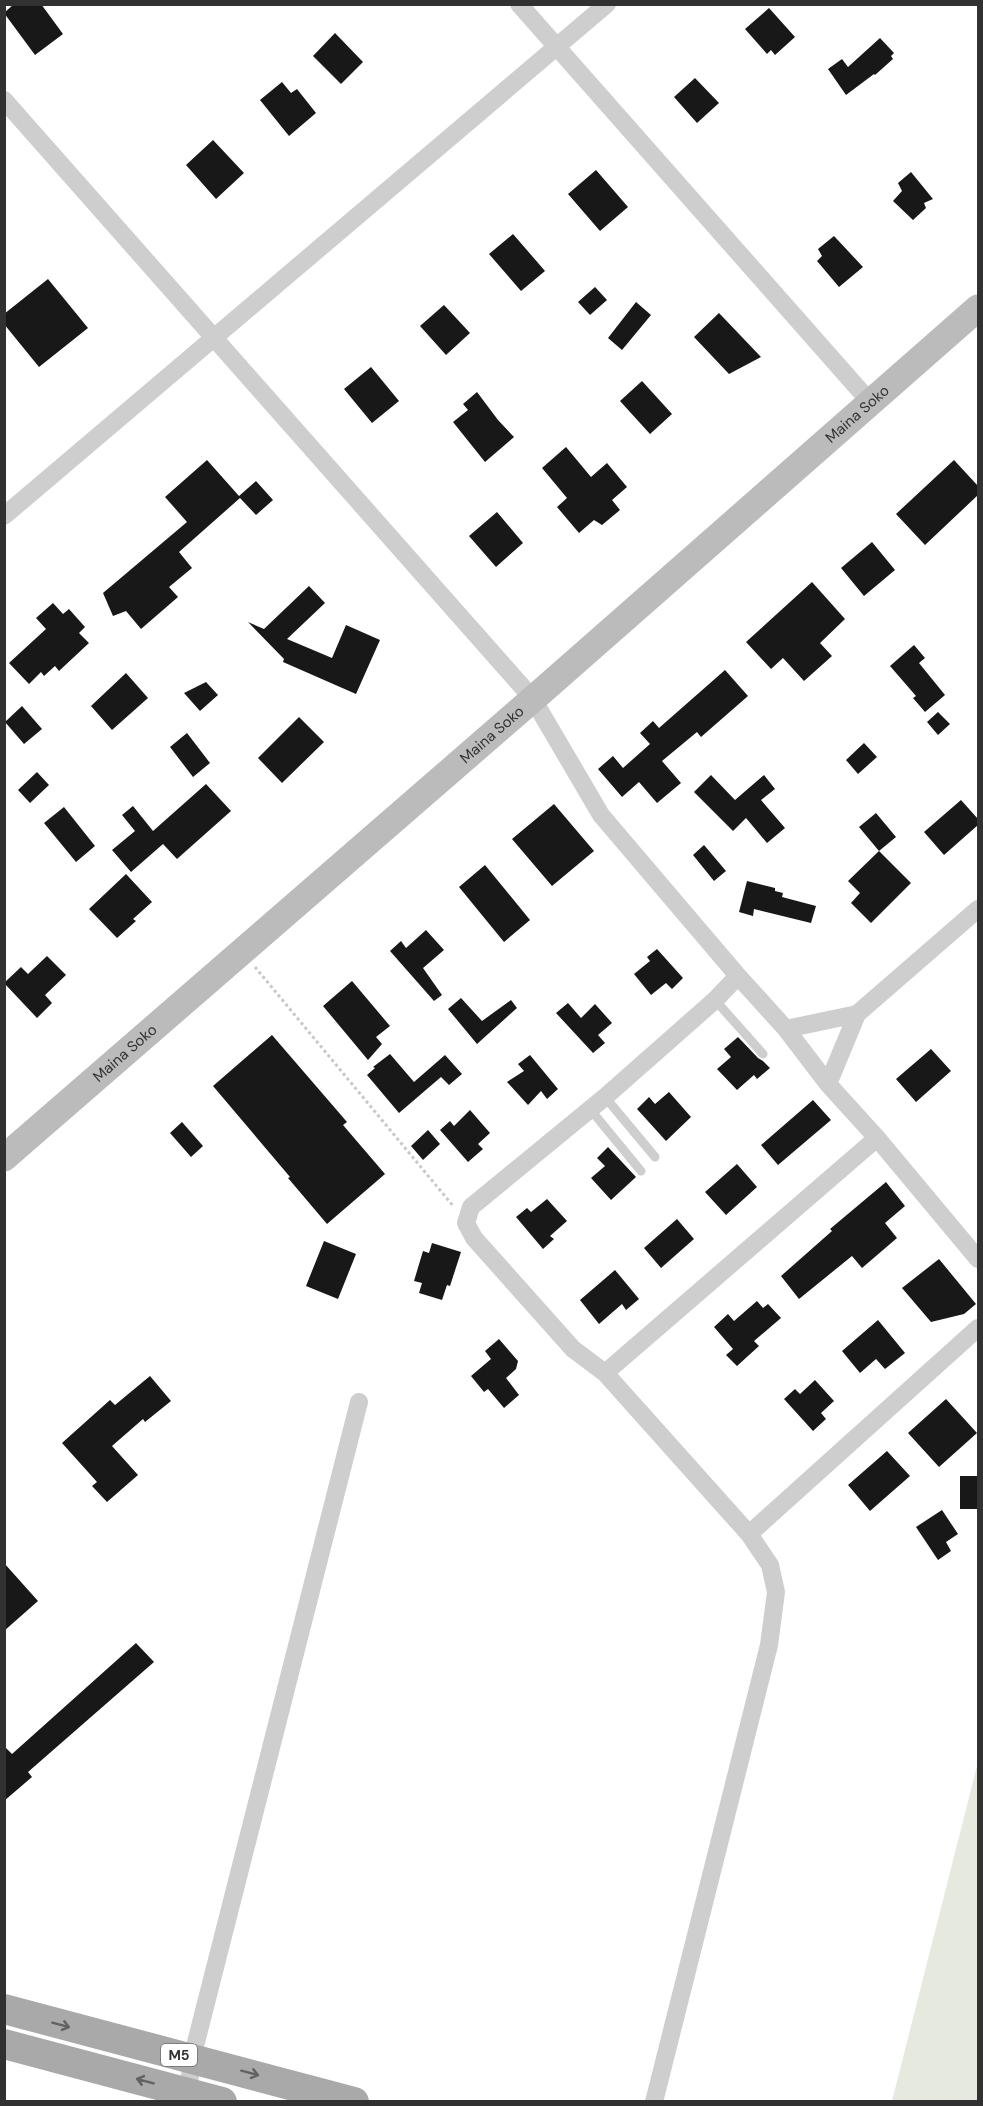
<svg xmlns="http://www.w3.org/2000/svg" width="983" height="2106" font-family="'DM Sans',sans-serif">
<style>
.green{fill:#e5e9de}
.building{fill:#181818}
.lines{fill:none;stroke-linecap:round;stroke-linejoin:round}
.path{stroke:#c8c8c8;stroke-width:3;stroke-dasharray:3 3;stroke-linecap:butt}
.lane{stroke:#cecece;stroke-width:9}
.street{stroke:#cecece;stroke-width:18}
.secondary{stroke:#bbb;stroke-width:27}
.primary{stroke:#a9a9a9;stroke-width:30}
.oneway{stroke:#616161}
.labels{text-anchor:middle;dominant-baseline:central;stroke-width:6;stroke-linejoin:round;paint-order:stroke}
.shield{fill:#fff;stroke:#6f6f6f;stroke-width:1.5}
.shield-label{font-size:14px;font-weight:bold;fill:#313131}
.street-label{font-size:15px;fill:#313131;stroke:#fff}
</style>
<rect width="100%" height="100%" fill="#fff"/>
<path class="green" d="M978,1762V2101H892Z"/>
<path class="building" d="M14,4H41L63,34L35,55L4,13Z
M769,8L795,37L775,55L771,50L767,54L745,29Z
M335,33L363,62L341,84L313,56Z
M880,38L894,53L891,56L893,59L875,75L874,74L846,95L828,69L842,59L848,67Z
M695,78L719,103L697,123L674,97Z
M282,82L291,93L297,89L316,113L289,136L260,100Z
M213,140L244,173L216,199L186,165Z
M596,170L628,207L600,231L568,194Z
M911,172L933,199L924,203L926,208L913,220L893,201L902,191L898,183Z
M513,234L545,271L521,291L489,254Z
M834,236L863,267L839,287L817,261L822,256L818,249Z
M48,279L88,328L39,367L4,324V314Z
M595,287L607,300L590,315L578,302Z
M636,302L651,315L622,350L608,338Z
M444,305L470,333L446,355L420,326Z
M719,313L761,357L729,374L694,337Z
M371,367L399,401L372,423L344,389Z
M642,381L672,414L650,434L620,401Z
M477,392L498,420L514,437L485,462L453,422L468,410L463,404Z
M566,447L591,477L607,463L627,487L612,500L620,510L602,525L594,520L579,533L557,507L567,498L542,468Z
M207,460L239,496L256,481L273,500L256,515L240,498L179,552L192,568L169,587L178,597L141,629L126,611L113,616L103,593L187,522L165,497Z
M954,460L978,486V495L925,545L896,514Z
M497,512L523,543L496,567L469,536Z
M872,542L895,570L864,596L841,568Z
M812,582L845,619L820,643L832,656L804,681L783,658L771,669L746,642Z
M309,586L325,603L287,639L332,658L346,625L380,640L356,694L283,662L284,659L248,622L264,629Z
M53,603L63,614L69,609L85,627L79,633L89,643L59,671L55,666L44,676L41,672L29,684L9,663L46,629L36,618Z
M914,645L925,658L919,663L945,695L925,712L913,698L916,696L890,666Z
M725,670L748,696L701,737L697,732L662,761L681,783L657,803L639,782L622,797L598,769L613,756L623,768L650,744L640,733L653,721L659,728Z
M126,673L148,698L112,730L91,706Z
M206,682L218,695L200,711L184,693Z
M22,706L42,729L24,744L5,722Z
M938,712L950,724L938,735L927,722Z
M299,717L324,742L282,783L258,758Z
M187,733L210,763L193,777L170,747Z
M864,743L877,757L858,774L846,760Z
M37,772L49,785L30,803L18,790Z
M711,775L735,800L764,775L775,789L761,800L785,828L767,843L746,818L733,831L694,792Z
M206,784L231,811L177,859L163,844L131,872L112,850L135,831L122,815L133,806L153,831Z
M961,800L978,819V825L944,855L924,832Z
M554,804L594,851L552,886L512,839Z
M64,807L95,846L76,862L44,823Z
M876,813L896,837L879,851L859,827Z
M704,845L726,871L714,881L693,855Z
M879,851L911,883L871,923L851,903L860,893L848,881Z
M485,865L530,920L504,942L459,887Z
M126,874L152,902L133,919L136,921L117,938L89,909Z
M747,881L775,888V891L783,893L782,897L816,906L811,923L754,909L753,916L739,912Z
M426,930L444,950L423,968L442,995L434,1001L390,951L401,941L406,948Z
M657,949L683,978L672,989L666,983L651,995L634,974L650,961L647,957Z
M47,956L66,975L45,995L52,1003L37,1018L4,983L21,967L28,974Z
M352,981L390,1026L376,1037L382,1044L368,1060L323,1006Z
M461,998L482,1021L511,1000L517,1008L477,1044L448,1009Z
M568,1003L581,1018L595,1004L612,1023L598,1035L605,1043L593,1053L556,1013Z
M272,1035L347,1122L343,1125L385,1174L327,1224L288,1178L290,1177L213,1086Z
M738,1037L758,1058L763,1061L770,1068L757,1079L754,1075L737,1090L717,1069L731,1057L724,1049Z
M931,1049L951,1071L916,1102L896,1079Z
M390,1054L414,1082L445,1055L462,1074L449,1085L441,1077L399,1113L367,1075L375,1068L373,1067Z
M530,1055L558,1089L547,1099L541,1091L528,1105L507,1082L524,1071L518,1064Z
M669,1092L691,1117L666,1141L637,1109L649,1097L655,1104Z
M813,1100L831,1120L778,1165L761,1145Z
M470,1110L490,1133L478,1144L483,1149L468,1162L440,1130L450,1121L454,1126Z
M182,1122L203,1146L191,1157L170,1133Z
M428,1130L440,1144L423,1160L411,1146Z
M608,1147L636,1177L611,1200L591,1178L605,1166L597,1158Z
M737,1164L757,1187L726,1215L705,1192Z
M886,1182L905,1206L885,1223L897,1238L862,1268L852,1256L799,1299L781,1276L832,1231L830,1229Z
M547,1199L567,1221L550,1236L554,1239L543,1249L516,1217L527,1208L531,1212Z
M677,1219L694,1239L661,1268L644,1248Z
M324,1241L356,1254L338,1299L306,1286Z
M432,1243L461,1252L450,1286L447,1285L442,1300L419,1293L422,1283L414,1281L423,1251L429,1253Z
M939,1259L976,1304L964,1314L931,1322L902,1288Z
M615,1270L639,1299L626,1310L622,1304L599,1324L580,1300Z
M757,1301L763,1308L768,1304L781,1318L754,1341L759,1346L737,1366L726,1355L733,1349L714,1327L728,1314L734,1321Z
M878,1320L905,1353L885,1369L876,1359L860,1373L842,1351Z
M499,1339L518,1361L516,1369L506,1378L519,1395L504,1408L488,1389L484,1392L471,1376L491,1359L485,1351Z
M150,1376L171,1401L145,1422L143,1419L112,1446L138,1475L107,1502L92,1486L97,1482L62,1443L110,1400L115,1405Z
M815,1380L834,1401L821,1413L826,1419L813,1431L784,1399L795,1389L800,1394Z
M946,1399L977,1433L939,1467L908,1433Z
M887,1451L910,1476L870,1511L848,1485Z
M960,1476H978V1509H960Z
M942,1510L958,1534L946,1542L951,1551L938,1560L916,1527Z
M4,1563L38,1601L4,1631Z
M136,1643L154,1662L28,1772L32,1777L4,1801V1746L12,1754Z"/>
<g class="lines">
<path class="path" d="M255,967L454,1207"/>
<path class="lane" d="M715,1000L763,1054
M605,1097L655,1157
M590,1109L641,1171"/>
<path class="street" d="M519,4L871,403
M4,100L533,699L601,815L738,976L786,1029L828,1084L877,1138L978,1259
M4,516L607,4
M786,1029L857,1014
M828,1084L857,1014L978,909
M605,1373L877,1138
M749,1534L978,1328
M188,2093L192,2058L359,1402
M654,2102L769,1645L776,1592L770,1565L749,1534L605,1373L573,1349L474,1238L466,1223L471,1207L605,1097L715,1000L738,976"/>
<path class="secondary" id="s1" d="M4,1158L533,699L978,308"/>
<path class="primary" d="M4,2009L354,2102
M4,2044L222,2102"/>
</g>
<defs><path id="oneway-shaft" d="M-6 0H5M1.5-3L5.5 0L1.5 3" fill="none" stroke-width="1.6" stroke-linecap="round" stroke-linejoin="round" transform="scale(1.5)"/></defs>
<g class="oneway">
<use href="#oneway-shaft" transform="translate(61 2025) rotate(15)"/>
<use href="#oneway-shaft" transform="translate(250 2073) rotate(15)"/>
<use href="#oneway-shaft" transform="translate(145 2081) rotate(-165)"/>
</g>
<g class="labels">
<rect class="shield" x="161" y="2044" width="36" height="22" rx="4.5"/>
<g class="shield-label">
<text x="179" y="2055">M5</text>
</g>
<g class="street-label">
<text stroke="none"><textPath href="#s1" startOffset="1132">Maina Soko</textPath></text>
<text stroke="none"><textPath href="#s1" startOffset="646">Maina Soko</textPath></text>
<text stroke="none"><textPath href="#s1" startOffset="160">Maina Soko</textPath></text>
</g>
</g>
<rect width="983" height="2106" fill="none" stroke="#313131" stroke-width="12"/>
</svg>
